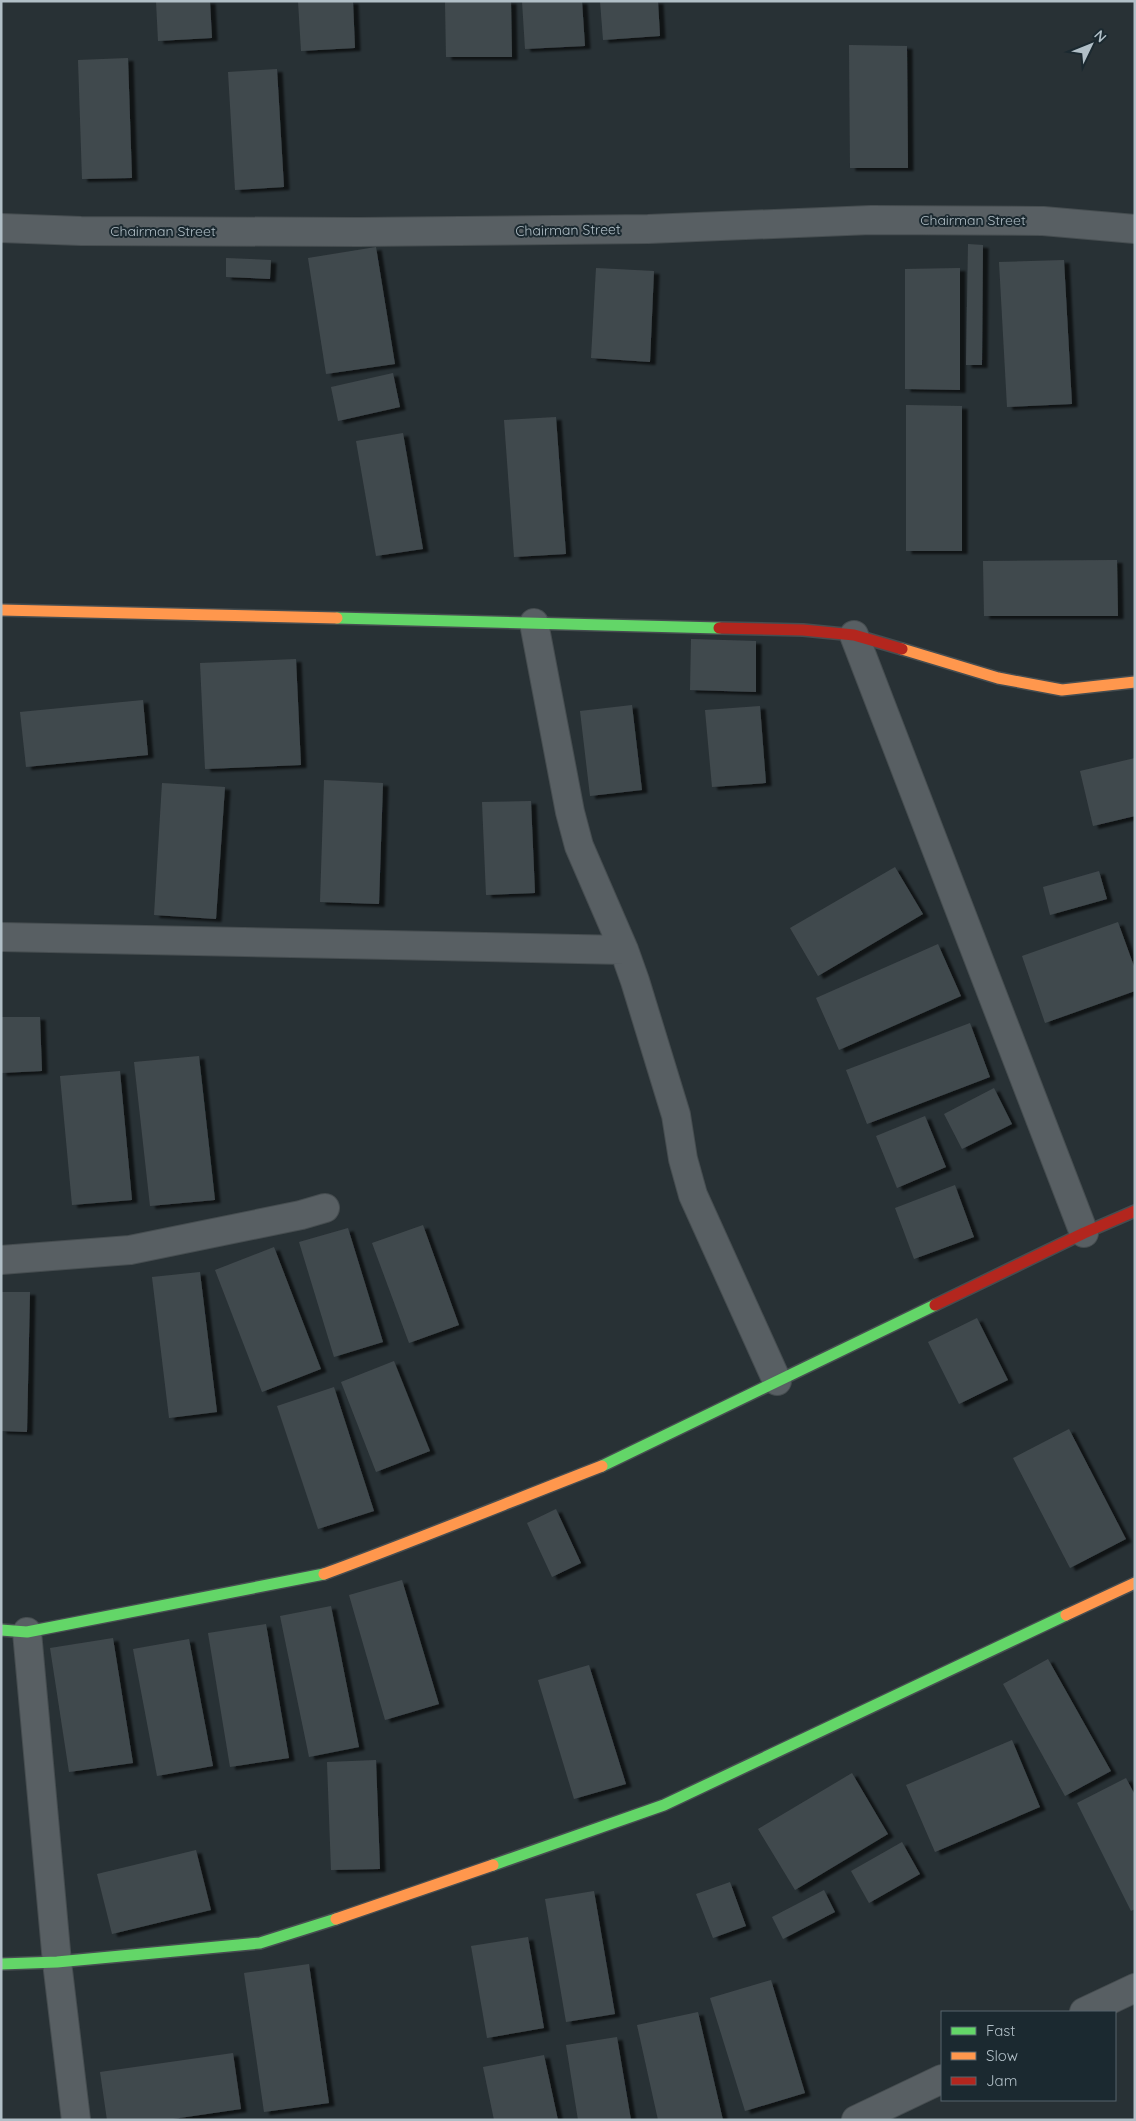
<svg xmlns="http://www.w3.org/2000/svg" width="1136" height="2121" font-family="Quicksand,sans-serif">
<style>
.building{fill:#41494d;filter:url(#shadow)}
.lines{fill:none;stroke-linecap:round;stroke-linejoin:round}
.street-casing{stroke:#464d50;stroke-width:30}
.fast-casing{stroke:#464d50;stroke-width:14}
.slow-casing{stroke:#464d50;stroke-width:14}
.jam-casing{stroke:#464d50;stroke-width:14}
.street{stroke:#585f63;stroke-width:28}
.fast{stroke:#63d668;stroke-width:11}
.slow{stroke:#ff974d;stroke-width:11}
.jam{stroke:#b3261e;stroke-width:11}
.labels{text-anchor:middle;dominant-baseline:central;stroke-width:4;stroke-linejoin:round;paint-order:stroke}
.street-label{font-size:14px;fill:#b1bfc7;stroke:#1b2930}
</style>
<defs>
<filter id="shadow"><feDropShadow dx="5.5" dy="3" stdDeviation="1" flood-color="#0009"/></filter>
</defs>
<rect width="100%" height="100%" fill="#283135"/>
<path class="building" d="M156,1H210L212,38L158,41Z
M298,1H353L355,48L301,51Z
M445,1H511L512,57H446Z
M522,1H582L585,46L525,49Z
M600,1H658L660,36L603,40Z
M849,45L907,46L908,168H850Z
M128,58L132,178L82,179L78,60Z
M277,69L284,187L235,190L228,72Z
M968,244L983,245L982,365H966Z
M376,247L395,364L326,374L308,258Z
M226,258L271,260L270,279L226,277Z
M1064,260L1072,404L1007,407L999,262Z
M596,268L654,271L650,362L591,358Z
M960,268V390L905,389V269Z
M393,373L400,407L338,421L331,387Z
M906,405L962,406V551H906Z
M556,417L566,554L514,557L504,420Z
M403,433L423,549L376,556L356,441Z
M1117,560L1118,616H984L983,561Z
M691,639L756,641V692L690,690Z
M296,659L301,765L205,769L200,663Z
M143,700L148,755L26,767L20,712Z
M632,705L642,790L590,796L580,711Z
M760,706L766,783L712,787L705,710Z
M1135,758V816L1093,826L1080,771Z
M324,780L383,783L379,904L320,902Z
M162,783L225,787L216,919L154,915Z
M531,801L535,893L486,895L482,802Z
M895,867L923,914L818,976L790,928Z
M1099,871L1107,899L1050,915L1043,887Z
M1118,922L1135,969V991L1045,1023L1022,956Z
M938,944L961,996L839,1050L816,998Z
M1,1017H40L42,1071L1,1073Z
M970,1023L990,1077L867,1124L846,1070Z
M199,1056L215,1200L150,1206L134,1062Z
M120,1071L132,1200L72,1205L60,1076Z
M994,1088L1012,1124L962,1149L944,1114Z
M925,1116L946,1167L897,1188L876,1136Z
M955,1185L974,1237L914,1259L895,1208Z
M423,1225L459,1325L409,1343L372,1243Z
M348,1228L383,1342L334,1357L299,1242Z
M274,1247L321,1369L262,1392L215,1270Z
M200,1272L217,1412L169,1418L152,1277Z
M1,1292H30L27,1432L1,1431Z
M977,1318L1008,1380L959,1404L928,1342Z
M394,1361L430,1451L376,1472L341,1382Z
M334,1387L374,1511L318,1529L277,1406Z
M1069,1429L1126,1539L1070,1568L1013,1458Z
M556,1509L581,1563L552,1577L527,1523Z
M402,1580L439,1704L385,1720L349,1595Z
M331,1606L359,1747L309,1757L280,1616Z
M266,1624L289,1758L230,1767L208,1633Z
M113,1638L133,1763L69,1772L50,1648Z
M189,1639L213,1766L157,1776L133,1649Z
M1048,1659L1111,1771L1065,1796L1003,1684Z
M589,1665L626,1784L574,1799L538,1680Z
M1012,1740L1040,1807L935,1852L906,1785Z
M376,1760L380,1869L331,1870L327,1762Z
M852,1773L888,1834L795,1890L758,1829Z
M1126,1778L1135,1795V1909L1131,1911L1077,1803Z
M902,1842L920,1874L869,1903L851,1871Z
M196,1850L211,1910L112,1934L97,1874Z
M730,1882L746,1926L713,1938L696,1894Z
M824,1890L835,1912L783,1939L772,1917Z
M594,1891L615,2014L566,2022L545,1899Z
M528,1937L544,2028L487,2038L471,1946Z
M309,1964L329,2103L264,2112L244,1973Z
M771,1980L805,2093L745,2111L710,1998Z
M698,2012L723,2120H658L637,2025Z
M617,2037L631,2120H578L566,2045Z
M233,2053L241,2109L166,2120H107L100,2072Z
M544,2055L558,2120H494L483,2067Z"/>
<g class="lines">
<defs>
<path id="street" d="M1,228L81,231L359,232L648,229L871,220L1043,221L1135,229
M534,623L570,812L579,846L624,950L635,981L676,1115L683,1159L693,1195L777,1381
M854,635L1084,1233
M1,937L624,950
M1,1260L130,1250L301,1215L325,1208
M27,1632L57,1962L76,2120
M1084,2012L1135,1988
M856,2120L942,2079"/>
<path id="fast" d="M337,618L719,628
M602,1466L935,1305
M1,1630L27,1632L324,1574
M493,1865L664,1805L1066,1615
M1,1964L57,1962L260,1943L336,1919"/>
<path id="slow" d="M1,610L337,618
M902,649L998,678L1062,690L1135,682
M324,1574C417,1540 509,1502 602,1466
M1066,1615L1135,1583
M336,1919L493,1865"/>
<path id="jam" d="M719,628L803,630L854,635L902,649
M935,1305L1084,1233L1135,1211"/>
</defs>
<use href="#street" class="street-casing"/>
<use href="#fast" class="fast-casing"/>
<use href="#slow" class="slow-casing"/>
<use href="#jam" class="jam-casing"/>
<use href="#street" class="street"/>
<use href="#fast" class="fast"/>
<use href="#slow" class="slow"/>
<use href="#jam" class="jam"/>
</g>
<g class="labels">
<g class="street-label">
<text x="973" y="220">Chairman Street</text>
<text transform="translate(568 230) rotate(-1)">Chairman Street</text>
<text x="163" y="231">Chairman Street</text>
</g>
</g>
<rect width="1136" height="2121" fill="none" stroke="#b1bfc7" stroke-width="5"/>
<rect x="941" y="2011" width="175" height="90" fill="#1b2930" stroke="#57656c"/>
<rect x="951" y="2027" width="25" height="8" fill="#63d668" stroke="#57656c"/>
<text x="986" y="2036" font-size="15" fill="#b1bfc7">Fast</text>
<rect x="951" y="2052" width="25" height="8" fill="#ff974d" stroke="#57656c"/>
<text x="986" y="2061" font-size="15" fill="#b1bfc7">Slow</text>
<rect x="951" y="2077" width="25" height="8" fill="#b3261e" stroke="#57656c"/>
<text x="986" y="2086" font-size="15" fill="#b1bfc7">Jam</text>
<g transform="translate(1091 45) rotate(47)" stroke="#1b2930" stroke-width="4" paint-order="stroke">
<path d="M0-4L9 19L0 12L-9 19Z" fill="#b1bfc7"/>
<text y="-8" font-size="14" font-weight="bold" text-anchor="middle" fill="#b1bfc7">N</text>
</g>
</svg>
